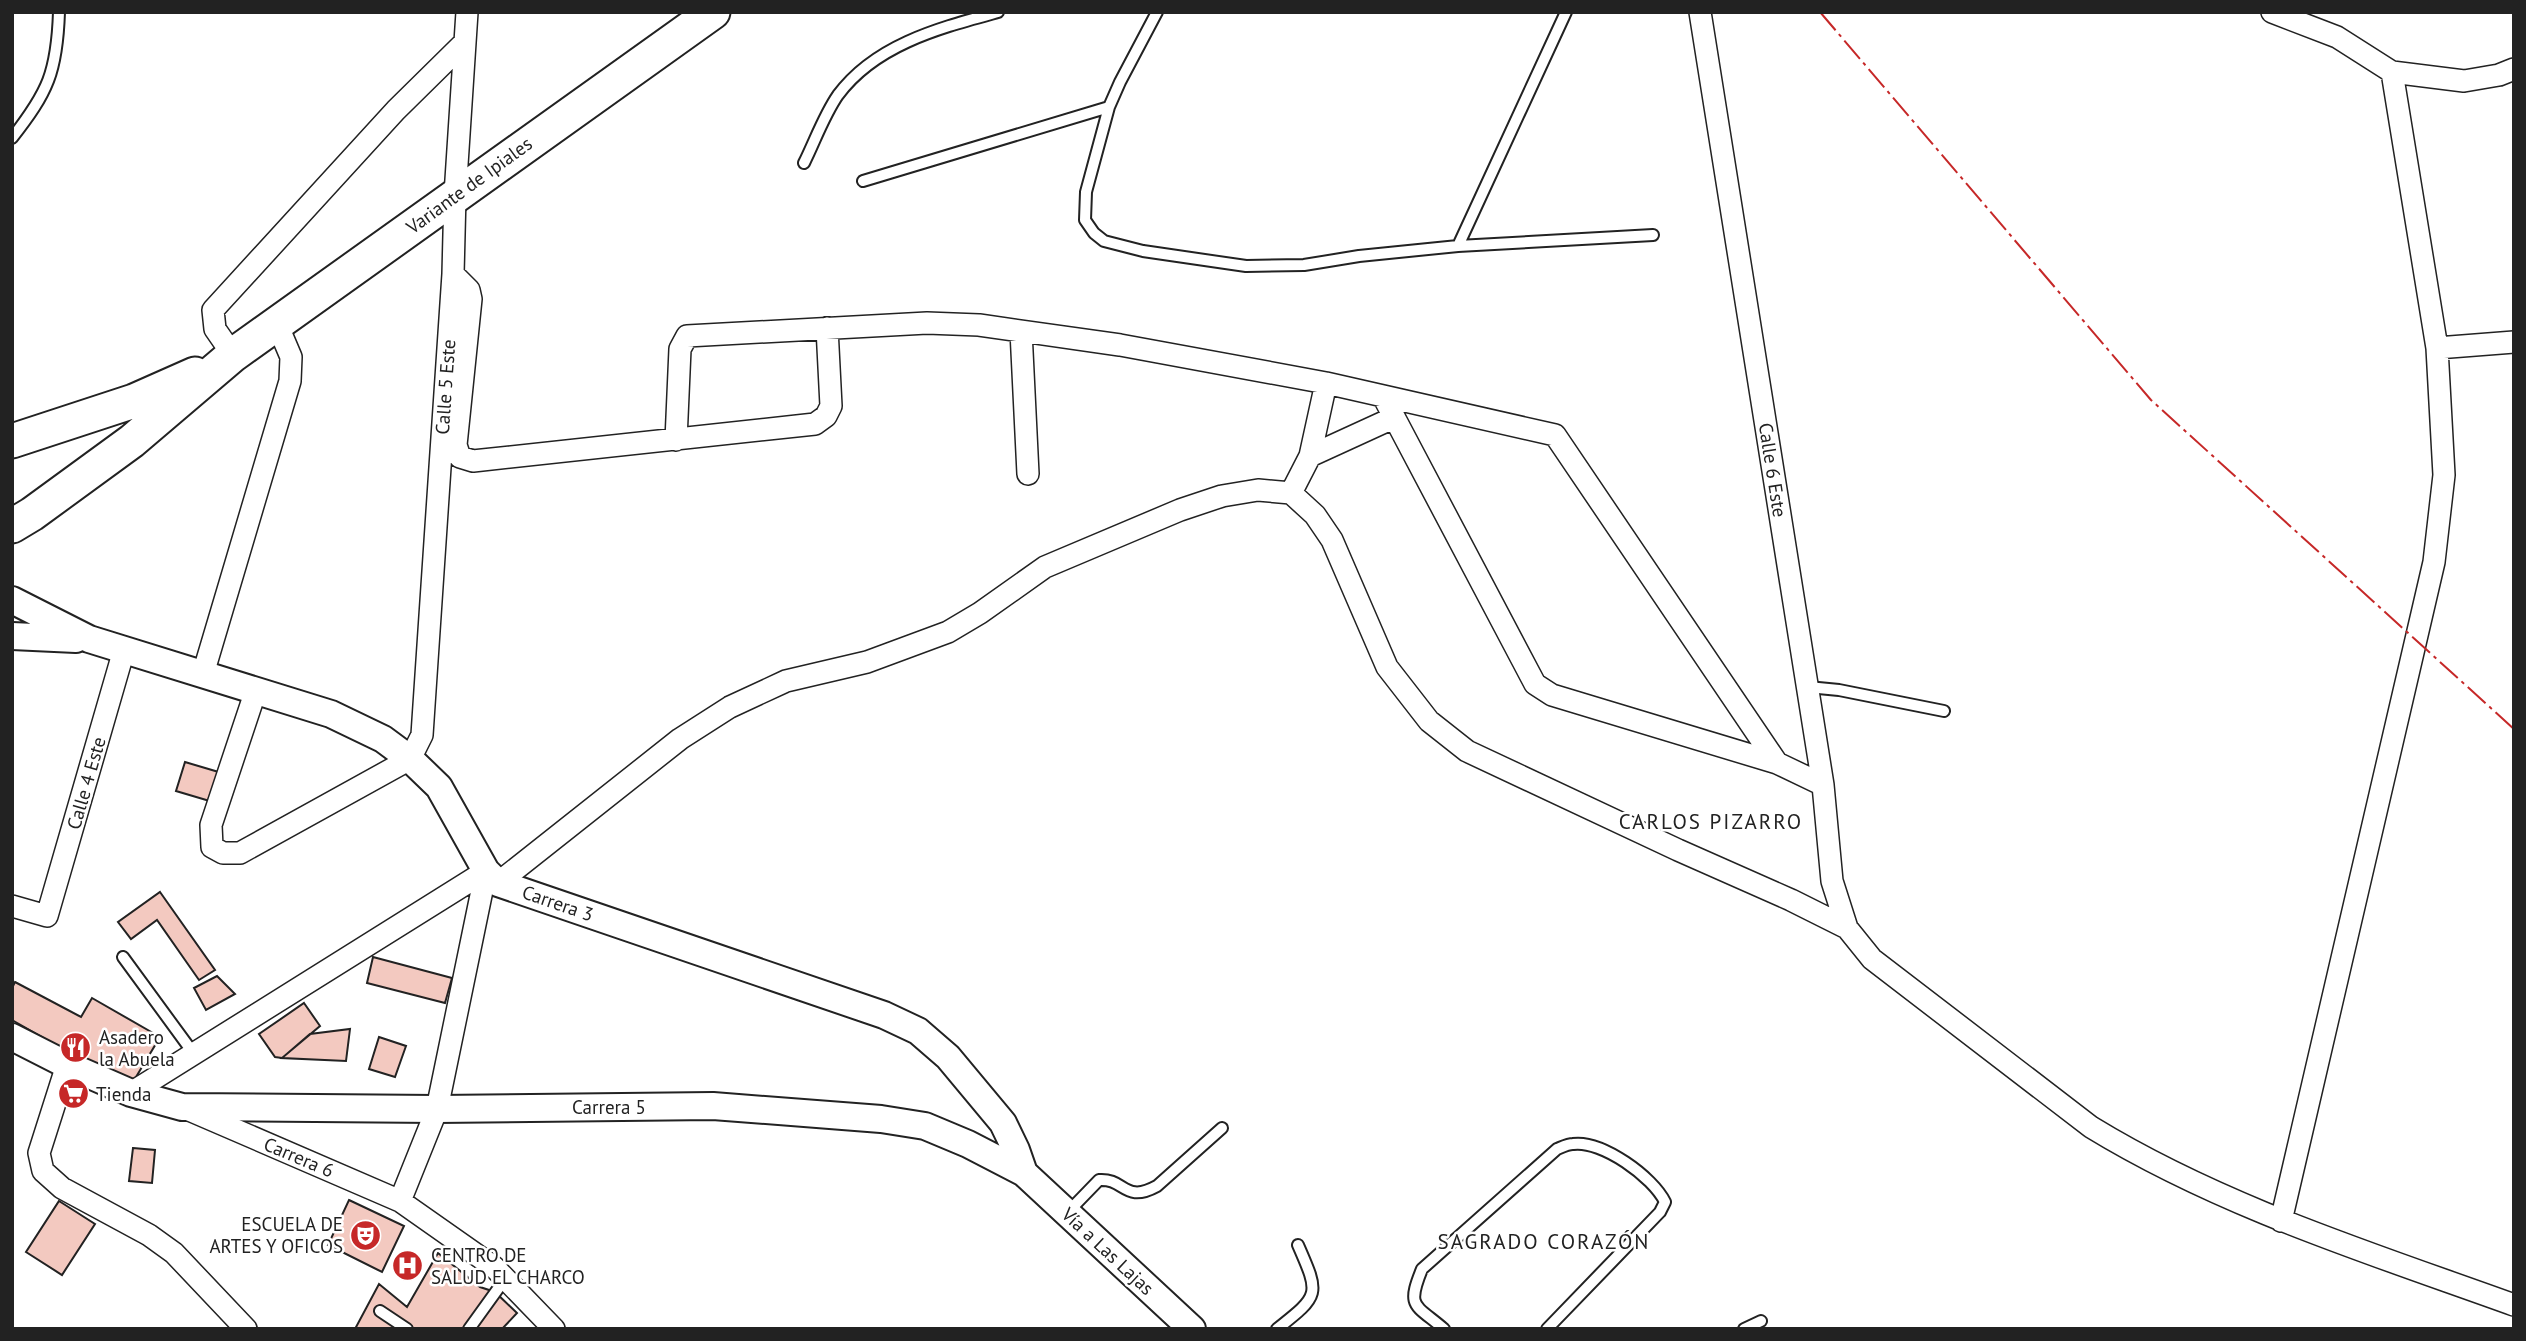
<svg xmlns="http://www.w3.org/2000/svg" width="2526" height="1341" font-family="'PT Sans',sans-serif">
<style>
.building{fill:#f3c9c0;stroke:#222;stroke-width:2}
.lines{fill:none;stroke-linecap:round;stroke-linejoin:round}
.service-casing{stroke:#222;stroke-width:14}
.minor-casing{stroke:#222;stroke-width:24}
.tertiary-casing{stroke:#222;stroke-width:30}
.trunk-casing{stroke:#222;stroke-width:37}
.service{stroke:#fff;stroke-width:10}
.minor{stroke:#fff;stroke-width:21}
.tertiary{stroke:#fff;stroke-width:26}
.trunk{stroke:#fff;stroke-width:33}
.power{stroke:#c62828;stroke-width:2;stroke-dasharray:24 5 3.5 5;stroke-linecap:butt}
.labels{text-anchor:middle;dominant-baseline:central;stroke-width:5;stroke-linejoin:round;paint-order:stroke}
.street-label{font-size:19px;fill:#222;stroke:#fff}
.poi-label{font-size:19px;fill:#222;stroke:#fff;text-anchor:start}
.neighbourhood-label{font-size:21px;letter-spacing:2px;fill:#222;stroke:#fff}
</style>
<rect width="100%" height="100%" fill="#fff"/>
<path class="building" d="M185,762L222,773L213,802L176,791Z
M160,892L215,970L199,980L157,920L131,939L118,922Z
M373,957L452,978L445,1003L367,983Z
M217,976L235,994L206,1010L194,988Z
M15,982L81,1017L92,998L160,1037L130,1087L12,1020V988Z
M304,1003L320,1026L282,1058L275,1057L259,1034Z
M350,1029L346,1061L282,1058L310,1034Z
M379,1037L406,1046L395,1077L369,1069Z
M133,1148L155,1150L152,1183L129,1181Z
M349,1200L404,1226L382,1272L328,1245Z
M59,1201L95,1224L62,1275L26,1252Z
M438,1253L480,1287L495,1292L517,1313L502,1329H355L379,1284L407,1307Z"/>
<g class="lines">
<defs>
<path id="service" d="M1157,12L1120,82L1109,107L1086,192L1085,220L1094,233L1104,241L1143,251L1246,266L1304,265L1359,256L1458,246L1566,12
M12,138C48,92 57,72 59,12
M804,163C815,141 824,115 838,95C876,44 940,28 998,12
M863,181L1109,107
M1458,246L1653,235
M1808,687L1839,690L1944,711
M123,957L194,1054
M1067,1213L1099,1180C1125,1178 1124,1204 1157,1186L1222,1128
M380,1311L407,1329
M469,1329L505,1279
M1277,1329C1320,1295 1320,1295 1298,1245
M1444,1329C1415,1304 1406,1308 1422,1269L1557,1149C1562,1147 1568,1144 1573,1144C1602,1140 1653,1177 1665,1202L1660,1212L1547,1329
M1744,1329L1761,1321"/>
<path id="minor" d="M1700,12L1823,785L1832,881L1847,928
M2272,12L2337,37L2392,72L2464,81L2499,75L2514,69
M453,274L469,290L471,299L456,445L460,457L473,461L815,424L826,416L831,406L827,328
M1021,331L1028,474
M2437,348L2514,342
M233,355L215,329L213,310L396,110L464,43
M1383,396L1535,684L1552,695L1777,763L1823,785
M676,440L680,349L687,336L927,323L979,325L1120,345L1326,383L1555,435L1777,763
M1310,456L1393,418
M1291,493L1310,456L1326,383
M203,674L290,381L291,357L277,324
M256,690L211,825L212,847L223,853H240L410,759L422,735L453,274L455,195L467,12
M498,883L680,739L730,707L786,681L867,662L948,632L980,613L1045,567L1180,510L1222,496L1258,490L1291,493L1315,515L1332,540L1387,667L1429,721L1467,751L1678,850L1791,900L1847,928L1872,959L2091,1127C2222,1207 2370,1253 2514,1305
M12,906L47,916L124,650
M67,1065L39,1153L43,1171L62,1188L149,1235L174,1253L246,1329
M131,1093L486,871
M187,1109L400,1201L494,1267L554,1329
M400,1201L437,1109L486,871
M2281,1221L2434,562L2444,475L2437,348L2392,72"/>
<path id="tertiary" d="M12,600L89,639L331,714L383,739L410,759L439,787L486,871L498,883L884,1015L918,1031L948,1057L1003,1123L1016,1150L1024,1173
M12,636L76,639
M12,1037L67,1065L131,1093L182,1107L437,1109L713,1106L881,1119L925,1126L968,1144L1024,1173L1192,1329"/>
<path id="trunk" d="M12,441L134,401L195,374
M12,526L32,514L132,441L233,355L713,12"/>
</defs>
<use href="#service" class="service-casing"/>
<use href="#minor" class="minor-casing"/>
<use href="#tertiary" class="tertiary-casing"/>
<use href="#trunk" class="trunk-casing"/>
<use href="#service" class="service"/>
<use href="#minor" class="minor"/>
<use href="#tertiary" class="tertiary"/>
<use href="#trunk" class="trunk"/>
<path class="power" d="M1820,12L2151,400L2514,729"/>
</g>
<defs>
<symbol id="restaurant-disc" viewBox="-11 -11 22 22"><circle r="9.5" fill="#c62828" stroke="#fff"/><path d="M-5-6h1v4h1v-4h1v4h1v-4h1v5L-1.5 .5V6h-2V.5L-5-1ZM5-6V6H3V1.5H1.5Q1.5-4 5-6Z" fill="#fff"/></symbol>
<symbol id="supermarket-disc" viewBox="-11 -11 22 22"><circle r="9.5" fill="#c62828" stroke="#fff"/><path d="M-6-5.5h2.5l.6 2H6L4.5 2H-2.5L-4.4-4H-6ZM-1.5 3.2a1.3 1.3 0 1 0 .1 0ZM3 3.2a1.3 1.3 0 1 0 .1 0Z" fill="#fff"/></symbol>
<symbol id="theatre-disc" viewBox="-11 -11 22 22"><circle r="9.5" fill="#c62828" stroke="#fff"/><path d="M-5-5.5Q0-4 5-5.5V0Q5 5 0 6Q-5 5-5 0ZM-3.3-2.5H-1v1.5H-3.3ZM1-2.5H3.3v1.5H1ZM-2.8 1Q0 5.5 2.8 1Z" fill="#fff"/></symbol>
<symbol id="hospital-disc" viewBox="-11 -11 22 22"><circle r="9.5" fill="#c62828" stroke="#fff"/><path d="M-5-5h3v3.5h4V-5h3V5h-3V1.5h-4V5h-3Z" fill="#fff"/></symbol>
</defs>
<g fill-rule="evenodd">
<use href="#restaurant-disc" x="58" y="1030" width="35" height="35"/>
<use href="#supermarket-disc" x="56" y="1076" width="35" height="35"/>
<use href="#theatre-disc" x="348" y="1218" width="35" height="35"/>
<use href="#hospital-disc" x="390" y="1248" width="35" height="35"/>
</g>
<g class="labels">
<g class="street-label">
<text transform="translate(469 185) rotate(-36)">Variante de Ipiales</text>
<text transform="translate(445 387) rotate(-86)">Calle 5 Este</text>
<text transform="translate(1773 470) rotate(81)">Calle 6 Este</text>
<text transform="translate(86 783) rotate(-74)">Calle 4 Este</text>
<text transform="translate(558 903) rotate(19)">Carrera 3</text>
<text x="609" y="1107">Carrera 5</text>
<text transform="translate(299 1157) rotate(23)">Carrera 6</text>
<text transform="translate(1108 1251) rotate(43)">Vía a Las Lajas</text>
</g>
<g class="poi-label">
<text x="99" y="1037">Asadero<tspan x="99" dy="22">la Abuela</tspan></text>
<text x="96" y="1094">Tienda</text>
<text x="343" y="1224" text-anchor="end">ESCUELA DE<tspan x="343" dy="22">ARTES Y OFICOS</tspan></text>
<text x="431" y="1255">CENTRO DE<tspan x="431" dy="22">SALUD EL CHARCO</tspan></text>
</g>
<g class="neighbourhood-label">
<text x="1711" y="821">CARLOS PIZARRO</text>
<text x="1544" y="1241">SAGRADO CORAZÓN</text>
</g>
</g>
<rect width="2526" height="1341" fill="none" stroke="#222222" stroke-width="28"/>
</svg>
